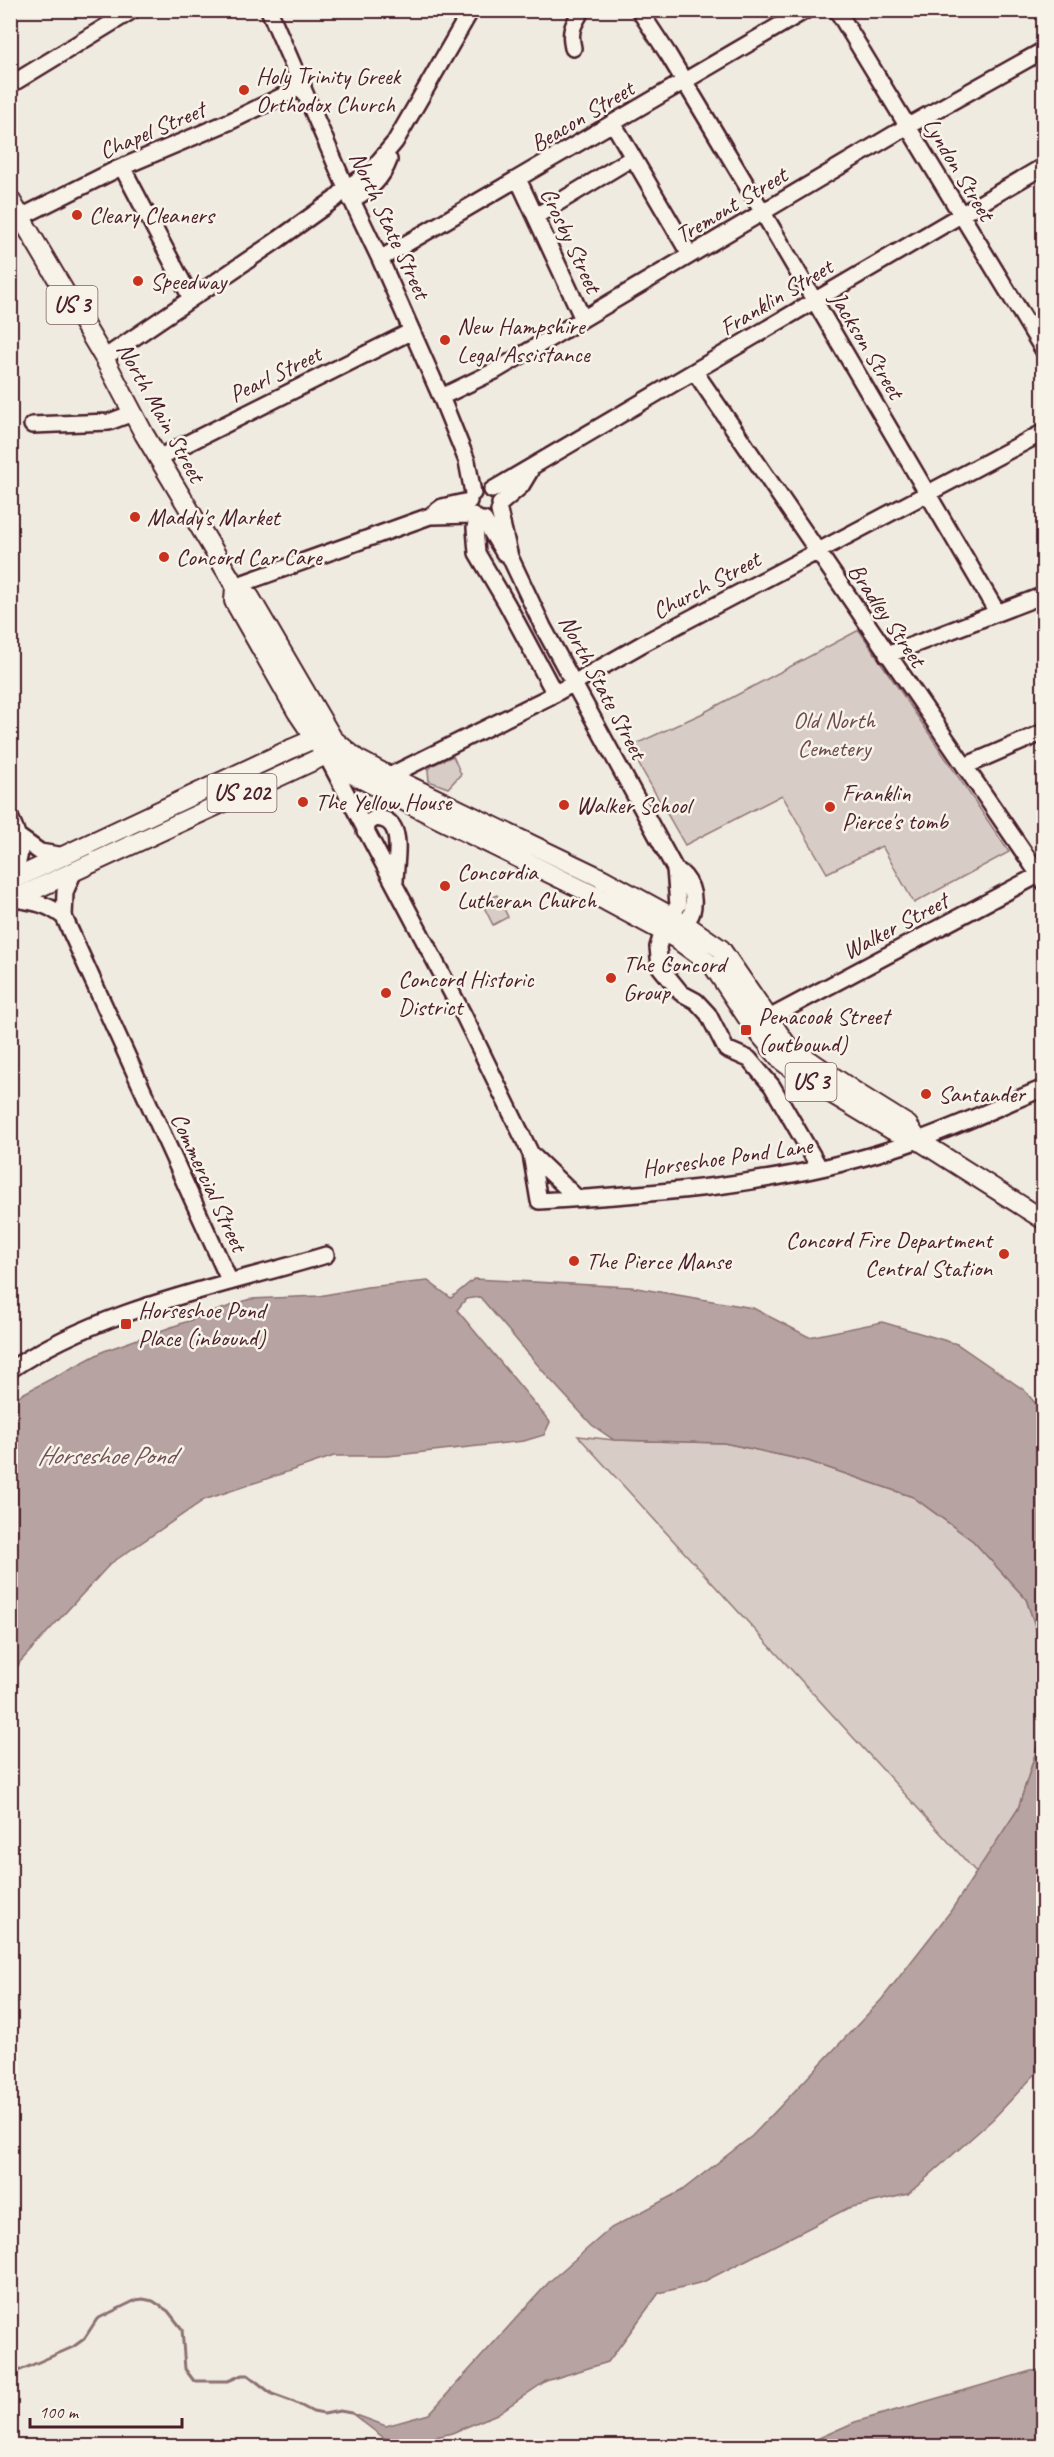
<svg xmlns="http://www.w3.org/2000/svg" width="1054" height="2457" font-family="Caveat,sans-serif">
<style>
.green{fill:#d8cdc6;stroke:#917678;stroke-width:1.5}
.water{fill:#b7a4a2;stroke:#8b6f72;stroke-width:1.5}
.lines{fill:none;stroke-linecap:round;stroke-linejoin:round}
.stream{stroke:#8b6f72;stroke-width:3}
.minor-casing{stroke:#4a1f2b;stroke-width:20}
.major-casing{stroke:#4a1f2b;stroke-width:22}
.minor{stroke:#f7f3e8;stroke-width:15}
.major{stroke:#f7f3e8;stroke-width:18}
.poi-dot{fill:#c8321e;stroke:#f7f3e8;stroke-width:2}
.labels{text-anchor:middle;dominant-baseline:central;stroke-width:5;stroke-linejoin:round;paint-order:stroke}
.shield{fill:#f7f3e8;stroke:#7e5f64;stroke-width:1.5}
.shield-label{font-size:22px;font-weight:bold;fill:#4a1f2b}
.poi-label{font-size:24px;fill:#4a1f2b;stroke:#f7f3e8;text-anchor:start}
.street-label{font-size:24px;fill:#4a1f2b;stroke:#f7f3e8}
.park-label{font-size:24px;fill:#6e4a52;stroke:#f7f3e8}
.water-label{font-size:26px;font-style:italic;fill:#704e55;stroke:#f7f3e8}
</style>
<rect width="100%" height="100%" fill="#f0ebe0"/>
<filter id="ink" filterUnits="userSpaceOnUse"><feTurbulence type="fractalNoise" baseFrequency=".0167" numOctaves="2"/><feDisplacementMap in="SourceGraphic" scale="12" xChannelSelector="R" yChannelSelector="G"/><feConvolveMatrix kernelMatrix="1 2 1 2 8 2 1 2 1" color-interpolation-filters="sRGB"/></filter>
<g filter="url(#ink)">
<path class="green" d="M859,630L1009,852L914,903L882,846L827,873L782,795L685,845L629,747L701,714Z
M453,756L461,774L448,788L429,781L428,770L433,765Z
M497,895L508,917L493,925L482,903Z
M578,1436L614,1440L724,1443L808,1461L913,1497L973,1541L1026,1599L1044,1650L1043,1729L1018,1809L977,1873Z"/>
<path class="water" d="M474,1279L631,1287L753,1308L809,1337L882,1322L957,1344L1024,1390L1043,1412V1650L1026,1599L973,1541L913,1497L808,1461L724,1443L614,1440L592,1425L548,1377L480,1297L466,1299L457,1310L550,1422L544,1435L524,1441L388,1456H334L204,1500L110,1564L20,1662L11,1681V1400L104,1351L250,1299L319,1296L367,1287L428,1281L451,1298Z
M1043,1729V2066L992,2120L908,2194L848,2208L703,2282L659,2293L608,2362L546,2381L497,2414L452,2433L412,2443L384,2438L351,2413L386,2426L429,2414L550,2281L611,2228L681,2191L752,2136L882,1999L950,1912L1018,1809Z
M1043,2370V2446H801L855,2422L1031,2371Z"/>
<g class="lines">
<path class="stream" d="M10,2385L16,2372L73,2347L84,2339L97,2319L136,2300L143,2299L153,2301L168,2311L182,2329L185,2369L194,2381H228L242,2375H248L272,2394L294,2402L313,2412L324,2414L340,2411L351,2413"/>
<defs>
<path id="minor" d="M269,10L346,188L380,259L441,397L467,461L473,493
M639,10L668,54L759,206L997,612
M837,10L1044,351
M573,48C569,31 573,25 582,10
M10,85L133,10
M613,123L690,255
M122,167L191,298
M518,179L583,319
M351,200C370,191 382,179 389,160
M536,216L632,158
M21,217L115,170L231,121L303,86
M380,259L806,10
M104,358L279,239L335,199L346,188L369,173L395,142L471,10
M695,372L1044,882
M441,397L495,371L901,130L1044,50
M32,425L109,422L133,413
M158,458L412,331
M492,490L1044,166
M500,504L521,486L530,471
M499,511L510,557L543,627L675,869L678,905L663,931L658,947L660,967L681,993L696,1001L708,1014L726,1049L749,1059L772,1086L819,1167
M433,516L473,515
M477,518L475,528L477,553L507,604L555,694
M484,520L504,553
M235,586L430,516L442,507L469,501
M887,655L1044,595
M326,755L464,1016L531,1154L577,1198
M965,766L1044,732
M389,776L549,697L644,643L1044,432
M10,817C23,844 23,854 11,881
M365,831L369,822L376,818C383,819 389,820 393,827C401,840 395,867 395,882
M19,837L40,852L65,856
M675,869C690,877 696,895 692,912C690,919 683,927 678,933
M74,871L65,892L64,917L230,1282
M15,899C35,902 48,904 64,917
M767,1019L1044,872
M531,1154L539,1201C656,1194 783,1185 895,1148C946,1132 995,1108 1044,1088
M10,1370C103,1307 221,1287 326,1255"/>
<path id="major" d="M10,199L104,358L144,434L235,586L250,597L333,739L357,759L389,776L601,878L685,924L721,949L787,1045L860,1095L908,1125L918,1140
M235,586L234,601L297,712L326,755L350,773L435,817L606,901L675,938L713,966L752,1025L782,1061L799,1074L892,1130L918,1140L1044,1220
M10,881L293,748L314,739H325
M10,901L326,755L330,746"/>
</defs>
<use href="#minor" class="minor-casing"/>
<use href="#major" class="major-casing"/>
<use href="#minor" class="minor"/>
<use href="#major" class="major"/>
</g>
</g>
<g class="poi-dot">
<circle cx="244" cy="90" r="6"/>
<circle cx="77" cy="215" r="6"/>
<circle cx="138" cy="281" r="6"/>
<circle cx="445" cy="340" r="6"/>
<circle cx="135" cy="517" r="6"/>
<circle cx="164" cy="557" r="6"/>
<circle cx="303" cy="802" r="6"/>
<circle cx="564" cy="805" r="6"/>
<circle cx="830" cy="807" r="6"/>
<circle cx="445" cy="886" r="6"/>
<circle cx="611" cy="978" r="6"/>
<circle cx="386" cy="993" r="6"/>
<rect x="740" y="1024" width="12" height="12" rx="3"/>
<circle cx="926" cy="1094" r="6"/>
<circle cx="1004" cy="1254" r="6"/>
<circle cx="574" cy="1261" r="6"/>
<rect x="120" y="1318" width="12" height="12" rx="3"/>
</g>
<g class="labels">
<g class="shield">
<rect x="46.5" y="286" width="51" height="38" rx="4.5"/>
<rect x="207.5" y="774" width="69" height="38" rx="4.5"/>
<rect x="785.5" y="1063" width="51" height="38" rx="4.5"/>
</g>
<g class="shield-label">
<text x="72" y="305">US 3</text>
<text x="242" y="793">US 202</text>
<text x="811" y="1082">US 3</text>
</g>
<g class="poi-label">
<text x="256" y="76">Holy Trinity Greek<tspan x="256" dy="28">Orthodox Church</tspan></text>
<text x="89" y="215">Cleary Cleaners</text>
<text x="150" y="281">Speedway</text>
<text x="457" y="326">New Hampshire<tspan x="457" dy="28">Legal Assistance</tspan></text>
<text x="147" y="517">Maddy's Market</text>
<text x="176" y="557">Concord Car Care</text>
<text x="842" y="793">Franklin<tspan x="842" dy="28">Pierce's tomb</tspan></text>
<text x="315" y="802">The Yellow House</text>
<text x="576" y="805">Walker School</text>
<text x="457" y="872">Concordia<tspan x="457" dy="28">Lutheran Church</tspan></text>
<text x="623" y="964">The Concord<tspan x="623" dy="28">Group</tspan></text>
<text x="398" y="979">Concord Historic<tspan x="398" dy="28">District</tspan></text>
<text x="758" y="1016">Penacook Street<tspan x="758" dy="28">(outbound)</tspan></text>
<text x="938" y="1094">Santander</text>
<text x="992" y="1240" text-anchor="end">Concord Fire Department<tspan x="992" dy="28">Central Station</tspan></text>
<text x="586" y="1261">The Pierce Manse</text>
<text x="138" y="1310">Horseshoe Pond<tspan x="138" dy="28">Place (inbound)</tspan></text>
</g>
<g class="street-label">
<text transform="translate(582 116) rotate(-31)">Beacon Street</text>
<text transform="translate(152 130) rotate(-23)">Chapel Street</text>
<text transform="translate(959 169) rotate(59)">Lyndon Street</text>
<text transform="translate(731 205) rotate(-31)">Tremont Street</text>
<text transform="translate(390 225) rotate(65)">North State Street</text>
<text transform="translate(571 240) rotate(65)">Crosby Street</text>
<text transform="translate(776 297) rotate(-31)">Franklin Street</text>
<text transform="translate(867 345) rotate(59)">Jackson Street</text>
<text transform="translate(275 374) rotate(-26)">Pearl Street</text>
<text transform="translate(161 412) rotate(61)">North Main Street</text>
<text transform="translate(706 585) rotate(-28)">Church Street</text>
<text transform="translate(887 615) rotate(56)">Bradley Street</text>
<text transform="translate(603 687) rotate(62)">North State Street</text>
<text transform="translate(895 926) rotate(-28)">Walker Street</text>
<text transform="translate(727 1157) rotate(-8)">Horseshoe Pond Lane</text>
<text transform="translate(209 1182) rotate(65)">Commercial Street</text>
</g>
<g class="park-label">
<text x="834" y="720">Old North<tspan x="834" dy="28">Cemetery</tspan></text>
</g>
<g class="water-label">
<text x="106" y="1455">Horseshoe Pond</text>
</g>
</g>
<rect width="1054" height="2457" fill="none" stroke="#f7f3e8" stroke-width="36"/>
<rect x="18" y="18" width="1018" height="2421" fill="none" stroke="#4a1f2b" stroke-width="2" filter="url(#ink)"/>
<path d="M30 2418v9h152v-9" fill="none" stroke="#4a1f2b" stroke-width="3"/>
<text x="39" y="2418" font-size="18" fill="#4a1f2b" stroke="#f7f3e8" stroke-width="4.5" paint-order="stroke">100 m</text>
</svg>
